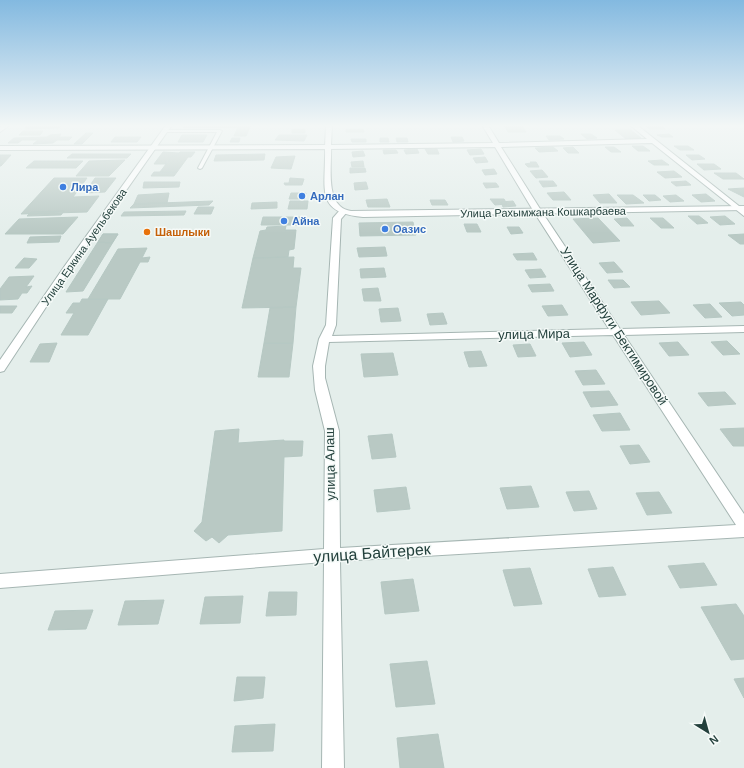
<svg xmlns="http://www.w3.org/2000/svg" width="744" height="768" font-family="Helvetica,sans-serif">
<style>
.building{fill:#b9c9c4;stroke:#b6c8c3}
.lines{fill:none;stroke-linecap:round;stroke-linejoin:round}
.service-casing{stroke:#a6b6b3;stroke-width:2}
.minor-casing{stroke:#a6b6b3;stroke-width:2}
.tertiary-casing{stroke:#a6b6b3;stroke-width:2}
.service{fill:#fff;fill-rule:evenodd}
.minor{fill:#fff;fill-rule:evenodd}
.tertiary{fill:#fff;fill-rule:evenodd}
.shop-dot{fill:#3f7fe0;stroke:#f5faf8;stroke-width:1.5}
.food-dot{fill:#e8710a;stroke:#f5faf8;stroke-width:1.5}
.labels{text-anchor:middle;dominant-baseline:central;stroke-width:3;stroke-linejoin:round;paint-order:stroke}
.far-shop-label{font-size:11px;font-weight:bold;fill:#366cbe;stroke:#f5faf8;text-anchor:start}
.far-street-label{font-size:11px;fill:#23403c;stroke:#f5faf8}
.far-food-label{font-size:11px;font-weight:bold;fill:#c56008;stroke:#f5faf8;text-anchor:start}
.street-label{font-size:13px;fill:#23403c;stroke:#f5faf8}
.near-street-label{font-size:16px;fill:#23403c;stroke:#f5faf8}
</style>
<rect width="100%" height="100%" fill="#e4eeeb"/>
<path class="building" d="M26,125H63L59,128L26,129Z
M185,125H250V127L183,128Z
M504,125H521L526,132H508Z
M660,125L665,129H650L645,126Z
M238,127H250L246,136H234Z
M292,129H305V133H292Z
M346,129H363L364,132H346Z
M615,130H631L641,138L626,139Z
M23,131H43L40,135H19Z
M86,133H93L82,144H74Z
M61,134L59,137H72L69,140H57L53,143L33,144L38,140H22L18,143H8L14,138L47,137L50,135Z
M581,134H591L597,138L587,139Z
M669,134L673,137H662L657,135Z
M182,135H207L203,142H178Z
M279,135H307L304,141L275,140Z
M546,136H560L564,139L549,140Z
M115,137H141L137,142H111Z
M451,137H462L464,141L453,142Z
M232,138H240L239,142H230Z
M380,138H388L389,142H380Z
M396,138H407L408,142H397Z
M351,139H366V142H352Z
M632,146H643L650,151H638Z
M674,146H688L694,150H680Z
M553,147L558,151L539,152L535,148Z
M573,147L579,153H568L563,148Z
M605,147H614L621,152H611Z
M417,149L419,153L406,154L404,150Z
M425,149H437L439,154H428Z
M481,149L484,154L470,155L467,150Z
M383,150H396L398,153L384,154Z
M363,151L365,156L353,157L352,152Z
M163,152L179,153L176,156H172L165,164H154Z
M180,152H195L191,157H188L177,172H160L172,156H176Z
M72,154H131L127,158H67Z
M265,154L264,160L214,161L216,155Z
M0,155H11L1,166H0Z
M686,155H699L705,159L692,160Z
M295,156L291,169L271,168L276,157Z
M485,157L488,162L476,163L473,158Z
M125,160L109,176H76L89,161Z
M662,160L669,165H654L648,161Z
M34,161H83L76,168H26Z
M363,161L364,167H352L351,162Z
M530,162H536L539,167H528L525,164L531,163Z
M697,164H714L721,169L704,170Z
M350,168H365L366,172L350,173Z
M494,169L497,174L485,175L482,170Z
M542,170L548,177L536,178L530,171Z
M674,171L682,177L665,178L657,172Z
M154,172H177L174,176H151Z
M714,173H736L744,179H723Z
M54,178H87L73,197L99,196L87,212L21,214Z
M95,178H116L105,192L85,193Z
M290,178L304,179L302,185H285L284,183H289Z
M539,181H553L557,186L543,187Z
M686,181L691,185L676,186L671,182Z
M144,182H180L179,187L143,188Z
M366,182L368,189L355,190L354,183Z
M483,183H496L499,187L486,188Z
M744,188V197L728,189Z
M564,192L571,200H553L547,193Z
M169,193L167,203L134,204L138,195Z
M291,193H306L305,199H289Z
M609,194L617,203H600L593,195Z
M706,194L715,201L701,202L692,195Z
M617,195H633L644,203L626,204Z
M643,195H655L661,200L649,201Z
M676,195L684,201L670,202L663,196Z
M387,199L390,207H368L366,200Z
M490,199H504L507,204L495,205Z
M430,200H445L448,205H432Z
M213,201L209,205L130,208L134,204Z
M290,201H308L307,209H288Z
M513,201L516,206L503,207L501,202Z
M277,202V208L251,209L252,203Z
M198,207H214L211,214H194Z
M64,211L61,215L27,216L31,212Z
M186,211L184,215L121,216L124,212Z
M688,216H699L708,223L697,224Z
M725,216L735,224L720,225L710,217Z
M78,217L63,234H5L19,219Z
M263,217H305L304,225H261Z
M598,218L620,241L593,243L573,219Z
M627,218L634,226H621L614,219Z
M650,218H663L674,228H661Z
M413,222L416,235L360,236L359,223Z
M464,224H477L481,232H467Z
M286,226L285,230H296L294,249L289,250L288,257L253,258L260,231L266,230L267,227Z
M507,227H519L523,233L511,234Z
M103,234H118L83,291L66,292Z
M103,234H118L112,243L98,242Z
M744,234V244H740L728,235Z
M61,236L59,242L27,243L30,237Z
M385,247L387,256L359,257L357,248Z
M147,248L142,258L150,257L148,262H140L120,299H88L118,249Z
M533,253L537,260H517L513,254Z
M294,257L293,268H301L296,307L242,308L253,258Z
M24,258L37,259L29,268H15Z
M614,262L623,272L607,273L599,263Z
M384,268L386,277L361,278L360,269Z
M541,269L546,277L530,278L525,270Z
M34,276L26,287L32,286L27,293H22L18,299L0,300V289L9,277Z
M608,280H623L630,287L614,288Z
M550,284L554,291L532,292L528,285Z
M378,288L381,301H364L362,289Z
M82,299H108L88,335H61L74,313H66L73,303H80Z
M659,301L670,313L641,315L631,302Z
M741,302L744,305V315L732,316L719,303Z
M710,304L722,317L705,318L693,305Z
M562,305L568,315L548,316L542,306Z
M0,306H17L12,313H0Z
M296,307L293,343H264L270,308Z
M398,308L401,321L381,322L379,309Z
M443,313L447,324L430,325L427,314Z
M727,341L740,354L723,355L711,342Z
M584,342L592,355L570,357L562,343Z
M678,342L689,355L669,356L659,343Z
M57,343L49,362H30L40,344Z
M264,343H293L289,377H258Z
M530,344L536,356L518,357L513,345Z
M481,351L487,366L469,367L464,352Z
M393,353L398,375L364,377L361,354Z
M596,370L605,384L583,385L575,371Z
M609,391L618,405L591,407L583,392Z
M725,392L736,404L708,406L698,393Z
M620,413L630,430L602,431L593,415Z
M744,428V446H733L720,429Z
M239,429L238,443L284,440V441H303L302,456L284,457L282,531L228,535L219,543L212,537L206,541L194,531L202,522L215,431Z
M392,434L396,457L372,459L368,436Z
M639,445L650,462L630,464L620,446Z
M531,486L539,507L507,509L500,488Z
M406,487L410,509L377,512L374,490Z
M589,491L597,509L574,511L566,492Z
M659,492L672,513L647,515L636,493Z
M704,563L717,585L680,588L668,566Z
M613,567L626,595L599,597L588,569Z
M530,568L542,604L514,606L503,570Z
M413,579L419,611L385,614L381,582Z
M269,592H297L296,615L266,616Z
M243,596L240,623L200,624L205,597Z
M164,600L158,624L118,625L125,601Z
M736,604L744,616V659L731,660L701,607Z
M93,610L86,629L48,630L55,611Z
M427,661L435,704L396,707L390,664Z
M237,677H265L263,698L234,701Z
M744,678V698L734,679Z
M275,724L273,751L232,752L235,726Z
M438,734L444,768H400L397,738Z"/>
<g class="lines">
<defs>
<path id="service" d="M166,130H220L222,131L202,168L200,169L198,168L217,132H165Z"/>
<path id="minor" d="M3,125H10L0,132V127Z
M166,125H172L71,269L4,371L0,372V360L64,267Z
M326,125H332L331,145L493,143L482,125H488L499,143L647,139L630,125H637L744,210V216L652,143L501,147L542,212L620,329L744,326V332L624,335L744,514V537L340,561L344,768H322L324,562L0,588V574L324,549L325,431L315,390L313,366L319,339L326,325L333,218L340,210L347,212L341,219L336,325L332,336L609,329L534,212L495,147L328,149L325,147ZM613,335L736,525L340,548L339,431L325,378V366L329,342Z"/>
<path id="tertiary" d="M328,145L331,147C332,167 324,207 351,211L744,206V210L363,217C314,213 326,188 325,149L0,150V146Z"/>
</defs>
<use href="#service" class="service-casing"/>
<use href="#minor" class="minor-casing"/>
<use href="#tertiary" class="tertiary-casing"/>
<use href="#service" class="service"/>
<use href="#minor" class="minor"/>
<use href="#tertiary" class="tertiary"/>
</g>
<linearGradient id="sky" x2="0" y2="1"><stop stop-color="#83b9e0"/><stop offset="0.54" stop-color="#f3f7f6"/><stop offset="1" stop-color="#f3f7f6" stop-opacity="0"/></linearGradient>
<rect width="744" height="233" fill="url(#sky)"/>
<g class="shop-dot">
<circle cx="63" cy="187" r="4"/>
<circle cx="302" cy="196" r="4"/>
<circle cx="284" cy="221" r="4"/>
<circle cx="385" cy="229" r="4"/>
</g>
<circle class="food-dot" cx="147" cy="232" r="4"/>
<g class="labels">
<g class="far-shop-label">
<text x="71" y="187">Лира</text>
<text x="310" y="196">Арлан</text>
<text x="292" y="221">Айна</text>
<text x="393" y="229">Оазис</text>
</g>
<g class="far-street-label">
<text transform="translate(543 212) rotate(-1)">Улица Рахымжана Кошкарбаева</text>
<text transform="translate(84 247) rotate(-55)">Улица Еркина Ауельбекова</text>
</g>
<g class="far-food-label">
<text x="155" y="232">Шашлыки</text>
</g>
<g class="street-label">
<text transform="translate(614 326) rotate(57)">Улица Марфуги Бектимировой</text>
<text transform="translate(534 334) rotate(-1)">улица Мира</text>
<text transform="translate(330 464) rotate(-91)">улица Алаш</text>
</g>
<g class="near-street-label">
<text transform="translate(372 553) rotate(-4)">улица Байтерек</text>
</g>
</g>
<g transform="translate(708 732) rotate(143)" stroke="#f5faf8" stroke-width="3" paint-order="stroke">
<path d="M0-3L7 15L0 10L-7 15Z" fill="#23403c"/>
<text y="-6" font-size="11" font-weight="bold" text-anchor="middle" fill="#23403c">N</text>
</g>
</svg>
